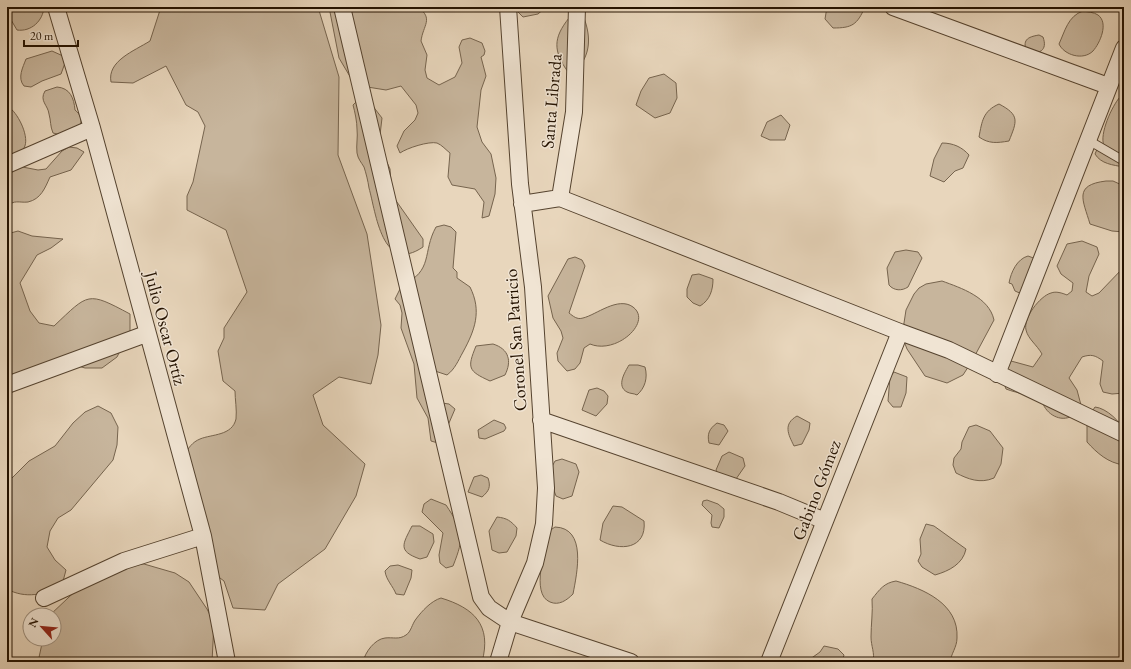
<svg xmlns="http://www.w3.org/2000/svg" width="1131" height="669" font-family="'EB Garamond',serif">
<style>
.green{fill:#c7b59c;stroke:#76644e}
.lines{fill:none;stroke-linecap:round;stroke-linejoin:round}
.service-casing{stroke:#55432f;stroke-width:10}
.minor-casing{stroke:#55432f;stroke-width:18}
.service{stroke:#f0e4d3;stroke-width:8}
.minor{stroke:#f0e4d3;stroke-width:16}
.labels{text-anchor:middle;dominant-baseline:central;stroke-width:3;stroke-linejoin:round;paint-order:stroke}
.street-label{font-size:18px;fill:#241200;stroke:#f0e4d3}
</style>
<rect width="100%" height="100%" fill="#e8d6bc"/>
<filter id="stains"><feTurbulence type="fractalNoise" baseFrequency=".005" numOctaves="4"/><feColorMatrix values="0 0 0 0 .2 0 0 0 0 .09 0 0 0 0 .02 0 0 0 .5 -.17"/></filter>
<radialGradient id="worn" r=".72"><stop offset=".6" stop-color="#630" stop-opacity="0"/><stop offset="1" stop-color="#630" stop-opacity=".3"/></radialGradient>
<path class="green" d="M7,7H44C43,21 31,32 17,30L7,13Z
M161,7H318L339,77L338,155L367,234L381,325L378,355L371,384L339,377L313,395L323,425L365,464L356,496L325,549L278,584L265,610L233,608L224,581L216,575L190,489L179,478C181,464 185,445 200,439C212,434 232,436 236,419C237,410 235,399 235,391L223,381L218,351L224,338V328L247,292L226,230L187,210V196L193,182L205,126L198,112L186,105L166,66L133,83L111,82C107,61 134,51 150,41Z
M329,7H418C434,19 423,25 421,41L427,55L425,70L427,78L439,85L455,77L462,63L459,47L462,40L470,38L482,43L485,51L484,55L481,57L486,76L481,90L477,127L482,142L491,154L496,178L495,194L489,216L482,218L484,202L475,189L452,185L448,177L450,153C446,150 442,145 437,143C429,141 407,148 400,153L397,146L404,131L415,120L418,113L416,105L401,86L386,90L355,85L339,58Z
M513,7H546L538,14L523,17Z
M827,7H865C857,25 852,28 833,28L825,19Z
M1083,11C1087,12 1094,12 1098,15C1109,23 1100,43 1093,51C1083,61 1064,55 1059,44C1065,31 1068,16 1083,11Z
M583,15C589,31 592,47 582,63C579,66 572,69 568,72C553,51 553,38 569,18Z
M1039,35L1043,37C1048,51 1039,54 1027,53C1022,40 1027,37 1039,35Z
M52,51L63,56L65,63L61,74L42,81L31,87L24,86C17,78 23,67 26,59Z
M664,74L676,83L677,98L670,113L655,118L636,105L641,91L649,78Z
M57,87C70,88 74,98 75,110C81,115 83,120 79,127L61,135L53,133C50,126 51,121 49,114C48,105 39,101 45,91Z
M10,97V108C19,115 30,138 24,148C20,153 12,156 7,158V98Z
M1120,97H1124V167C1113,165 1101,164 1095,154L1098,147L1104,146C1099,134 1112,106 1120,97Z
M358,100L372,105L382,118L380,135L385,158L390,169L392,195L423,239V247C382,275 376,213 369,188C368,181 366,173 364,167C361,162 358,159 357,153C356,145 358,137 357,129C357,122 355,112 353,105Z
M999,104C1020,115 1017,121 1009,141C997,143 989,144 979,137C982,121 983,111 999,104Z
M781,115L790,125L785,140H770L761,136L767,122Z
M942,143C953,143 962,147 969,155L963,168L955,171L944,182L930,176L934,159Z
M69,147L77,148L84,152L71,170L50,177C45,188 41,199 28,202C19,203 14,199 7,207V164L38,170L46,169L62,151Z
M1106,181H1113L1124,186V232L1112,231L1090,224C1083,200 1073,185 1106,181Z
M444,225L451,227L456,232L453,268L457,272V278L470,287C482,311 475,330 463,352C458,361 455,369 447,375L432,370L442,403L449,404L455,409L446,430L438,443L431,441L428,418L417,398L414,364L401,328L402,313L400,305L395,299L402,285C434,271 422,252 436,227Z
M18,231L32,236L63,239L51,248L37,255L20,283L30,311L39,323L54,326C89,293 87,291 130,314V331L117,357L102,368H85L71,364L7,385V234Z
M1082,241L1097,247L1099,254L1089,276L1086,292L1092,296L1099,293L1124,267V393L1112,394L1103,392L1100,384L1103,361C1095,355 1091,354 1082,357L1069,378L1077,390L1081,405C1078,409 1074,415 1070,417C1058,422 1044,412 1042,400C1030,394 1019,394 1006,389L1003,381L1006,365L1011,361L1033,367L1042,354C1037,345 1028,339 1026,330C1023,318 1040,296 1051,293C1056,291 1062,293 1067,295L1072,291L1073,283L1061,274L1057,266L1067,244Z
M906,250L918,252L922,258L908,287C902,291 894,291 889,285L887,268L895,252Z
M1028,256L1039,260L1022,294L1015,291L1012,284L1009,283C1011,272 1017,259 1028,256Z
M575,257L582,260L585,266L569,313C573,316 577,320 583,318C596,315 618,296 633,307C653,322 616,355 590,344L584,348L580,363L575,369L567,371L558,361L557,353L563,338L561,331L553,318L548,296L568,259Z
M699,274L713,279C713,290 710,300 700,306L693,303L687,297V289L692,275Z
M942,281C961,288 989,297 994,320L972,361L963,375L947,383L925,376L907,349L902,336L906,310L914,294L919,288L926,284Z
M493,344C509,349 512,361 505,375L490,381C468,371 467,368 476,346Z
M629,365H638L645,367C648,378 645,388 637,395C633,393 631,394 627,392C616,386 625,372 629,365Z
M894,372L907,377L906,393L901,407H893L888,401L890,377Z
M597,388L604,391L608,396L607,404L596,416L582,410L589,390Z
M98,406L111,413L118,427L117,445L113,460L71,510L58,518L50,531L47,547L55,560L66,570L62,585C45,595 25,599 7,589V483L29,461L55,446L73,423L85,412Z
M1095,407C1106,408 1122,422 1124,433C1125,443 1124,455 1124,465C1108,463 1097,453 1087,442V419Z
M797,416L810,423L809,430L802,444L794,446C788,434 783,424 797,416Z
M494,420L504,424L506,428L504,431L485,439L479,438L478,430Z
M717,423L724,425L728,431L719,445L709,443C707,434 709,429 717,423Z
M976,425L990,431L1003,448L1001,464L994,478C980,484 968,479 956,473L953,465L954,458L961,449L962,442L969,427Z
M729,452L743,458L745,466L736,479L721,481L716,470L722,456Z
M562,459L576,464L579,472L572,496L563,499L556,496L548,474L555,461Z
M481,475L488,478C491,487 489,491 482,497L468,492L474,477Z
M431,499L446,505C463,531 465,536 453,566L446,568L440,563L439,555L443,533L422,512L424,504Z
M707,500L718,504L724,509V517L719,528L712,527L711,523L712,515L702,505L703,501Z
M613,506L622,507L644,521C647,549 620,552 600,540L603,523Z
M497,517C507,518 511,521 517,528L516,536L507,552L499,553L492,550L489,531Z
M926,524L934,526L966,549C963,564 949,571 935,575L922,567L918,561L921,554L920,539Z
M412,526H420L433,534L434,542L427,557L420,559C397,551 403,544 412,526Z
M555,527C587,528 577,573 573,594C567,600 559,606 550,602C530,594 546,547 549,531Z
M112,564H144L175,573L189,582L207,609L214,623L212,662H38L43,639H54V615H50L86,581Z
M398,565L412,570L411,578L404,595L396,594C393,586 386,580 385,571L390,566Z
M896,581C924,589 959,604 957,638C957,647 951,654 950,662H873C875,653 871,646 871,637C871,624 873,612 872,599C880,589 884,583 896,581Z
M441,598C474,608 492,625 482,662H363C365,652 375,639 385,638C393,637 399,640 406,635C411,632 412,624 416,619C422,611 431,601 441,598Z
M824,646L838,649L844,655L842,662H806L820,652Z"/>
<g class="lines">
<defs>
<path id="service" d="M1088,140L1124,161"/>
<path id="minor" d="M56,7L92,128L203,536L227,662
M342,7L481,597L489,608L510,622L631,662
M893,7L1108,86
M7,165L92,128
M560,198L574,112L577,7
M522,204L560,198L900,332L949,350L1124,434
M997,374L1124,48
M7,385L146,334
M541,420L779,502L825,521
M44,598L124,561L203,536
M498,662L510,622L535,563L544,524L546,488L533,287L520,184L508,7
M769,662L900,332"/>
</defs>
<use href="#service" class="service-casing"/>
<use href="#minor" class="minor-casing"/>
<use href="#service" class="service"/>
<use href="#minor" class="minor"/>
</g>
<g class="labels">
<g class="street-label">
<text transform="translate(551 101) rotate(-85)">Santa Librada</text>
<text transform="translate(166 328) rotate(75)">Julio Oscar Ortíz</text>
<text transform="translate(515 340) rotate(-94)">Coronel San Patricio</text>
<text transform="translate(816 490) rotate(-69)">Gabino Gómez</text>
</g>
</g>
<rect width="1131" height="669" fill="none" stroke="#e8d6bc" stroke-width="24"/>
<rect x="8" y="8" width="1115" height="653" fill="none" stroke="#241200" stroke-width="2"/>
<rect x="12" y="12" width="1107" height="645" fill="none" stroke="#241200"/>
<g transform="translate(42 627) rotate(297)"><circle r="19" fill="#f0e4d3" stroke="#9e907f"/>
<path d="M0-3L7 15L0 10L-7 15Z" fill="#8f2418"/>
<text y="-6" font-size="11" font-weight="bold" text-anchor="middle" fill="#241200">N</text>
</g>
<path d="M24 40v6h54v-6" fill="none" stroke="#241200" stroke-width="2"/>
<text x="30" y="40" font-size="12" fill="#241200" stroke="#f0e4d3" stroke-width="3" paint-order="stroke">20 m</text>
<rect width="100%" height="100%" filter="url(#stains)"/>
<rect width="100%" height="100%" fill="url(#worn)"/>
</svg>
